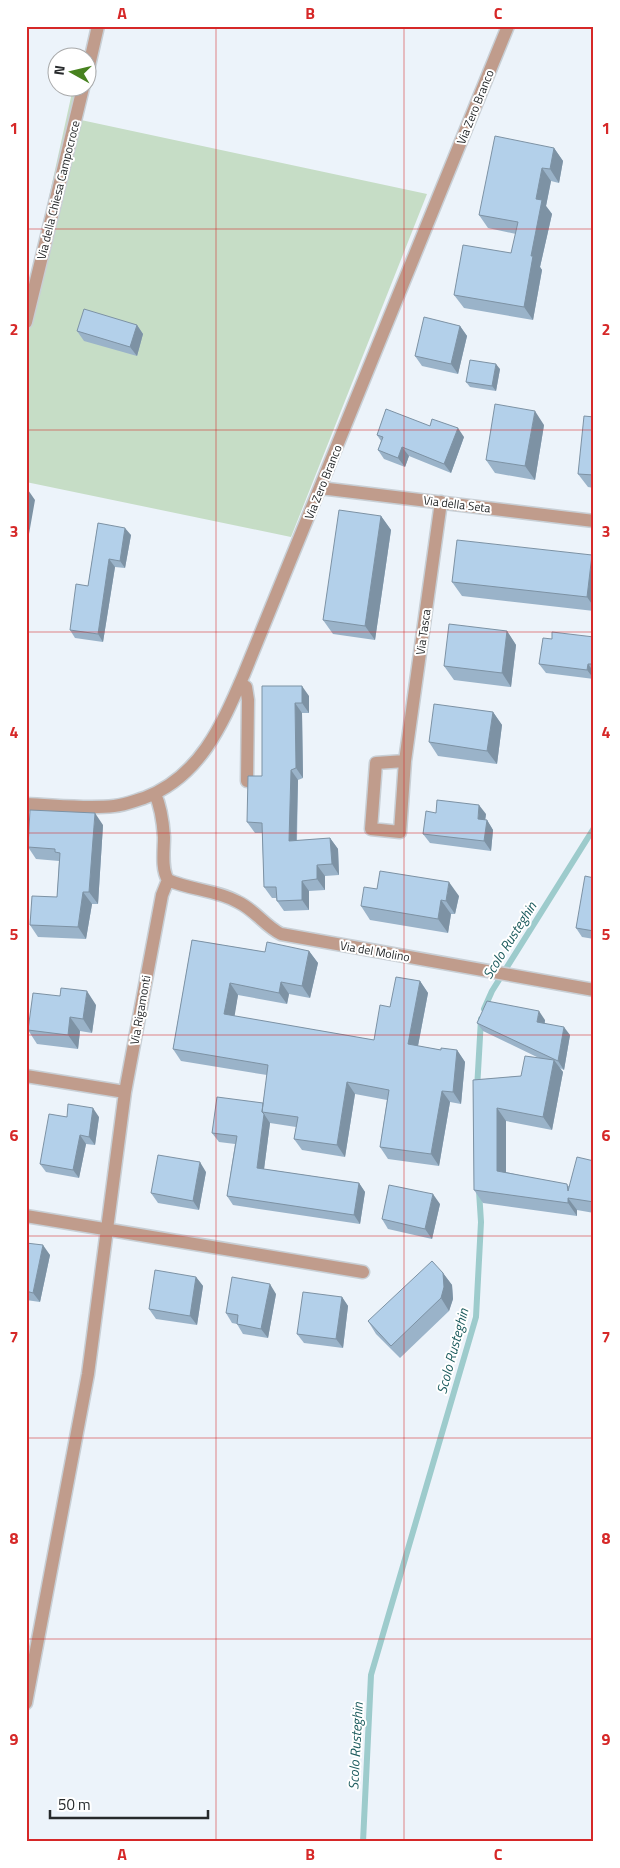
<svg xmlns="http://www.w3.org/2000/svg" width="620" height="1868" font-family="'Titillium Web',sans-serif">
<style>
.green{fill:#c6ddc6}
.lines{fill:none;stroke-linecap:round;stroke-linejoin:round}
.stream{stroke:#9dcbcc;stroke-width:6}
.minor-casing{stroke:#c8cfd5;stroke-width:15}
.minor{stroke:#c09c8c;stroke-width:12}
.wall{fill:#9ab3c9}
.shaded-wall{fill:#7d92a4}
.building{fill:#b3d0ea;stroke:#7d92a4}
.grid{fill:none;stroke:#d62828;stroke-width:1;stroke-opacity:0.55}
.labels{text-anchor:middle;dominant-baseline:central;stroke-width:4;stroke-linejoin:round;paint-order:stroke}
.street-label{font-size:12px;fill:#26292b;stroke:#fff}
.water-label{font-size:14px;font-style:italic;fill:#1c5b5d;stroke:#fff}
.neatline{fill:none;stroke:#d62828;stroke-width:2}
.grid-label{font-size:16px;text-anchor:middle;font-weight:bold;fill:#d62828}
</style>
<rect width="100%" height="100%" fill="#ecf3fa"/>
<path class="green" d="M73,88H87L81,120L427,194L291,537L26,482V302Z"/>
<g class="lines">
<path class="stream" d="M484,1009L492,991L594,828
M477,1089L481,1019
M363,1842L371,1675L476,1317L481,1222L479,1191"/>
<defs>
<path id="minor" d="M88,70L98,26
M26,322L83,88
M320,488L594,521
M240,683L246,687L248,700L247,781
M405,761L376,763L371,829L400,832L405,761L441,502
M155,794C161,807 163,823 164,837C164,850 161,869 168,880
M26,804C55,805 85,809 114,806C125,805 134,801 144,798C200,777 222,725 244,674L508,26
M168,880C190,890 217,890 238,902C255,910 265,926 281,934L594,990
M26,1076L125,1092
M26,1216L363,1272
M26,1703L88,1374L125,1092L162,895L168,880"/>
</defs>
<use href="#minor" class="minor-casing"/>
<use href="#minor" class="minor"/>
</g>
<path class="wall" d="M554,148L563,161L559,183L551,181L546,206L552,214L540,267L542,270L533,320L464,308L454,295L511,253L516,234L488,228L479,215Z
M137,325L143,334L137,356L84,341L77,331Z
M460,326L467,336L458,374L422,366L415,356Z
M500,369L496,391L470,387L466,382Z
M594,417V488L588,487L578,474Z
M544,425L535,480L495,473L486,460Z
M430,426L464,437L451,473L409,456L405,467L384,459L378,450L381,441L377,435Z
M381,516L391,530L375,640L333,634L323,620Z
M98,523L131,535L125,568L115,567L103,642L75,638L70,630L88,586Z
M594,558V611L462,596L452,582Z
M507,631L516,645L511,687L454,680L444,666Z
M594,637V679L546,673L539,664L552,639Z
M262,686L309,696V713H302L303,778L298,780L297,841L330,838L338,849L339,875L325,876V890L309,891V910L284,911L277,901L276,898H272L264,887L262,833H255L247,822L262,776Z
M493,712L502,725L497,764L438,756L429,742Z
M486,814L485,820H487L493,830L491,851L430,843L423,834Z
M103,825L98,904H92L86,939L38,937L30,925L57,897L59,861L36,859L28,847Z
M594,878V939L582,937L576,928Z
M377,889L459,896L455,914H451L448,933L370,920L361,906Z
M192,940L265,952L309,951L318,963L310,998L289,994L287,1004L238,995L234,1016L374,1040L390,1007L420,981L428,993L418,1046L441,1050H457L465,1062L461,1104L450,1102L439,1166L388,1159L380,1147L387,1100L355,1094L345,1157L302,1150L294,1139L296,1127L270,1123L264,1169L359,1183L365,1192L360,1224L233,1205L227,1196L235,1144L219,1142L212,1133L263,1103L267,1075L181,1061L173,1049Z
M96,1005L92,1033L80,1031L78,1049L37,1044L28,1030Z
M545,1020V1023L570,1035L564,1070L560,1068L563,1072L552,1130L506,1121V1172L569,1186L594,1161V1213L577,1210V1216L483,1203L474,1190L473,1080L521,1076L539,1058L483,1031L477,1023Z
M67,1117H99L95,1145L86,1144L79,1178L46,1172L40,1164Z
M206,1172L199,1210L158,1203L151,1193Z
M440,1204L432,1239L388,1229L382,1219Z
M26,1243L50,1255L40,1302L26,1300Z
M443,1273L452,1285L453,1299L449,1311L400,1358L376,1334L368,1321Z
M196,1277L203,1286L197,1325L156,1319L149,1309Z
M276,1294L268,1338L243,1334L237,1324L232,1323L226,1313Z
M342,1297L348,1306L343,1348L304,1343L297,1334Z"/>
<path class="shaded-wall" d="M554,148L563,161L559,183L550,169Z
M542,168L551,181L546,206L552,214L540,267L542,270L533,320L524,307L531,256L536,199Z
M137,325L143,334L137,356L130,347Z
M460,326L467,336L458,374L451,364Z
M496,364L500,369L496,391L492,386Z
M535,411L544,425L535,480L525,466Z
M458,428L464,437L451,473L444,464Z
M402,447L409,456L405,467L398,458Z
M26,487L35,500L29,534L26,530Z
M381,516L391,530L375,640L365,626Z
M125,528L131,535L125,568L120,561Z
M592,555L594,558V607L587,597Z
M109,559L115,567L103,642L98,634Z
M507,631L516,645L511,687L502,673Z
M588,664L594,672V679L587,670Z
M302,686L309,696V713L302,703Z
M295,703L302,713L303,778L296,768Z
M493,712L502,725L497,764L487,751Z
M291,770L298,780L296,852L289,841Z
M479,805L486,814L484,829L478,819Z
M95,813L103,825L98,904L89,892Z
M487,820L493,830L491,851L484,841Z
M330,838L338,849L339,875L332,864Z
M317,865L325,876V890L317,879Z
M302,881L309,891V910L302,900Z
M449,882L459,896L455,914L446,901Z
M83,892L92,904L86,939L78,927Z
M441,900L451,914L448,933L438,919Z
M309,951L318,963L310,998L302,986Z
M420,981L428,993L416,1056L408,1044Z
M281,982L289,994L287,1004L279,993Z
M230,983L238,995L233,1026L224,1014Z
M87,991L96,1005L92,1033L83,1019Z
M539,1011L545,1020L543,1030L537,1022Z
M70,1017L80,1031L78,1049L68,1035Z
M564,1027L570,1035L564,1070L558,1061Z
M457,1050L465,1062L461,1104L453,1092Z
M554,1060L563,1072L552,1130L543,1117Z
M347,1082L355,1094L345,1157L337,1145Z
M442,1091L450,1102L439,1166L431,1154Z
M93,1108L99,1117L95,1145L89,1137Z
M497,1108L506,1121V1183L497,1171Z
M264,1114L270,1123L263,1177L257,1168Z
M80,1135L86,1144L79,1178L73,1170Z
M200,1162L206,1172L199,1210L193,1201Z
M359,1183L365,1192L360,1224L354,1215Z
M433,1194L440,1204L432,1239L425,1229Z
M568,1198L577,1210V1216L568,1203Z
M43,1245L50,1255L40,1302L33,1293Z
M443,1273L452,1285L453,1299L449,1311L441,1298Z
M196,1277L203,1286L197,1325L190,1316Z
M270,1284L276,1294L268,1338L261,1329Z
M342,1297L348,1306L343,1348L336,1339Z"/>
<path class="building" d="M495,136L554,148L550,169L542,168L536,199L542,200L531,256H533L524,307L454,295L463,245L511,253L518,222L479,215Z
M84,309L137,325L130,347L77,331Z
M424,317L460,326L451,364L415,356Z
M470,360L496,364L492,386L466,382Z
M495,404L535,411L525,466L486,460Z
M386,409L430,426L432,419L458,428L444,464L402,447L398,458L378,450L383,437L377,435Z
M584,416L594,417V475L578,474Z
M339,510L381,516L365,626L323,620Z
M98,523L125,528L120,561L109,559L98,634L70,630L76,584L88,586Z
M457,540L592,555L587,597L452,582Z
M449,624L507,631L502,673L444,666Z
M552,632L594,637V664H588L587,670L539,664L543,638L552,639Z
M262,686H302V703H295L296,768L291,770L289,841L330,838L332,864L317,865V879L302,881V900L277,901L276,887H264L262,823L247,822L248,776H262Z
M434,704L493,712L487,751L429,742Z
M437,800L479,805L478,819L487,820L484,841L423,834L426,811L436,813Z
M30,810L95,813L89,892H83L78,927L30,925L32,896L57,897L60,853L55,852V849L28,847Z
M380,871L449,882L446,901L441,900L438,919L361,906L364,887L377,889Z
M585,876L594,878V931L576,928Z
M192,940L265,952L267,942L309,951L302,986L281,982L279,993L230,983L224,1014L374,1040L380,1005L390,1007L396,977L420,981L408,1044L441,1050V1048L457,1050L453,1092L442,1091L431,1154L380,1147L389,1090L347,1082L337,1145L294,1139L298,1117L262,1112L268,1065L173,1049Z
M61,988L87,991L83,1019L70,1017L68,1035L28,1030L33,993L60,996Z
M487,1001L539,1011L537,1022L564,1027L558,1061L477,1023Z
M525,1056L554,1060L543,1117L497,1108V1171L567,1184L568,1191L577,1157L594,1161V1202L568,1198V1203L474,1190L473,1080L521,1076Z
M217,1097L263,1103L262,1112L264,1114L257,1168L359,1183L354,1215L227,1196L237,1136L212,1133Z
M68,1104L93,1108L89,1137L80,1135L73,1170L40,1164L49,1114L67,1117Z
M158,1155L200,1162L193,1201L151,1193Z
M389,1185L433,1194L425,1229L382,1219Z
M26,1243L43,1245L33,1293L26,1291Z
M432,1261L443,1273L444,1287L441,1298L391,1346L368,1321Z
M155,1270L196,1277L190,1316L149,1309Z
M232,1277L270,1284L261,1329L237,1324L238,1315L226,1313Z
M303,1292L342,1297L336,1339L297,1334Z"/>
<path class="grid" d="M216,26V1842M404,26V1842M26,229H594M26,430H594M26,632H594M26,833H594M26,1035H594M26,1236H594M26,1438H594M26,1639H594"/>
<g class="labels">
<g class="street-label">
<text transform="translate(475 107) rotate(-68)">Via Zero Branco</text>
<text transform="translate(58 190) rotate(-76)">Via della Chiesa Campocroce</text>
<text transform="translate(323 482) rotate(-68)">Via Zero Branco</text>
<text transform="translate(457 504) rotate(7)">Via della Seta</text>
<text transform="translate(423 632) rotate(-82)">Via Tasca</text>
<text transform="translate(375 951) rotate(10)">Via del Molino</text>
<text transform="translate(140 1010) rotate(-80)">Via Rigamonti</text>
</g>
<g class="water-label">
<text transform="translate(509 940) rotate(-58)">Scolo Rusteghin</text>
<text transform="translate(452 1351) rotate(-75)">Scolo Rusteghin</text>
<text transform="translate(355 1746) rotate(-87)">Scolo Rusteghin</text>
</g>
</g>
<rect width="620" height="1868" fill="none" stroke="#ffffff" stroke-width="55"/>
<g transform="translate(72 72) rotate(278)"><circle r="24" fill="#ffffff" stroke="#a8a9aa"/>
<path d="M0-4L9 19L0 12L-9 19Z" fill="#47821f"/>
<text y="-8" font-size="14" font-weight="bold" text-anchor="middle" fill="#26292b">N</text>
</g>
<path d="M50 1810v8h158v-8" fill="none" stroke="#26292b" stroke-width="2.5"/>
<text x="58" y="1810" font-size="15" fill="#26292b" stroke="#ffffff" stroke-width="4" paint-order="stroke">50 m</text>
<rect x="28" y="28" width="564" height="1812" class="neatline"/>
<g class="grid-label">
<text x="122" y="19">A</text>
<text x="310" y="19">B</text>
<text x="498" y="19">C</text>
<text x="14" y="134">1</text>
<text x="606" y="134">1</text>
<text x="14" y="335">2</text>
<text x="606" y="335">2</text>
<text x="14" y="537">3</text>
<text x="606" y="537">3</text>
<text x="14" y="738">4</text>
<text x="606" y="738">4</text>
<text x="14" y="940">5</text>
<text x="606" y="940">5</text>
<text x="14" y="1141">6</text>
<text x="606" y="1141">6</text>
<text x="14" y="1343">7</text>
<text x="606" y="1343">7</text>
<text x="14" y="1544">8</text>
<text x="606" y="1544">8</text>
<text x="14" y="1745">9</text>
<text x="606" y="1745">9</text>
<text x="122" y="1860">A</text>
<text x="310" y="1860">B</text>
<text x="498" y="1860">C</text>
</g>
</svg>
